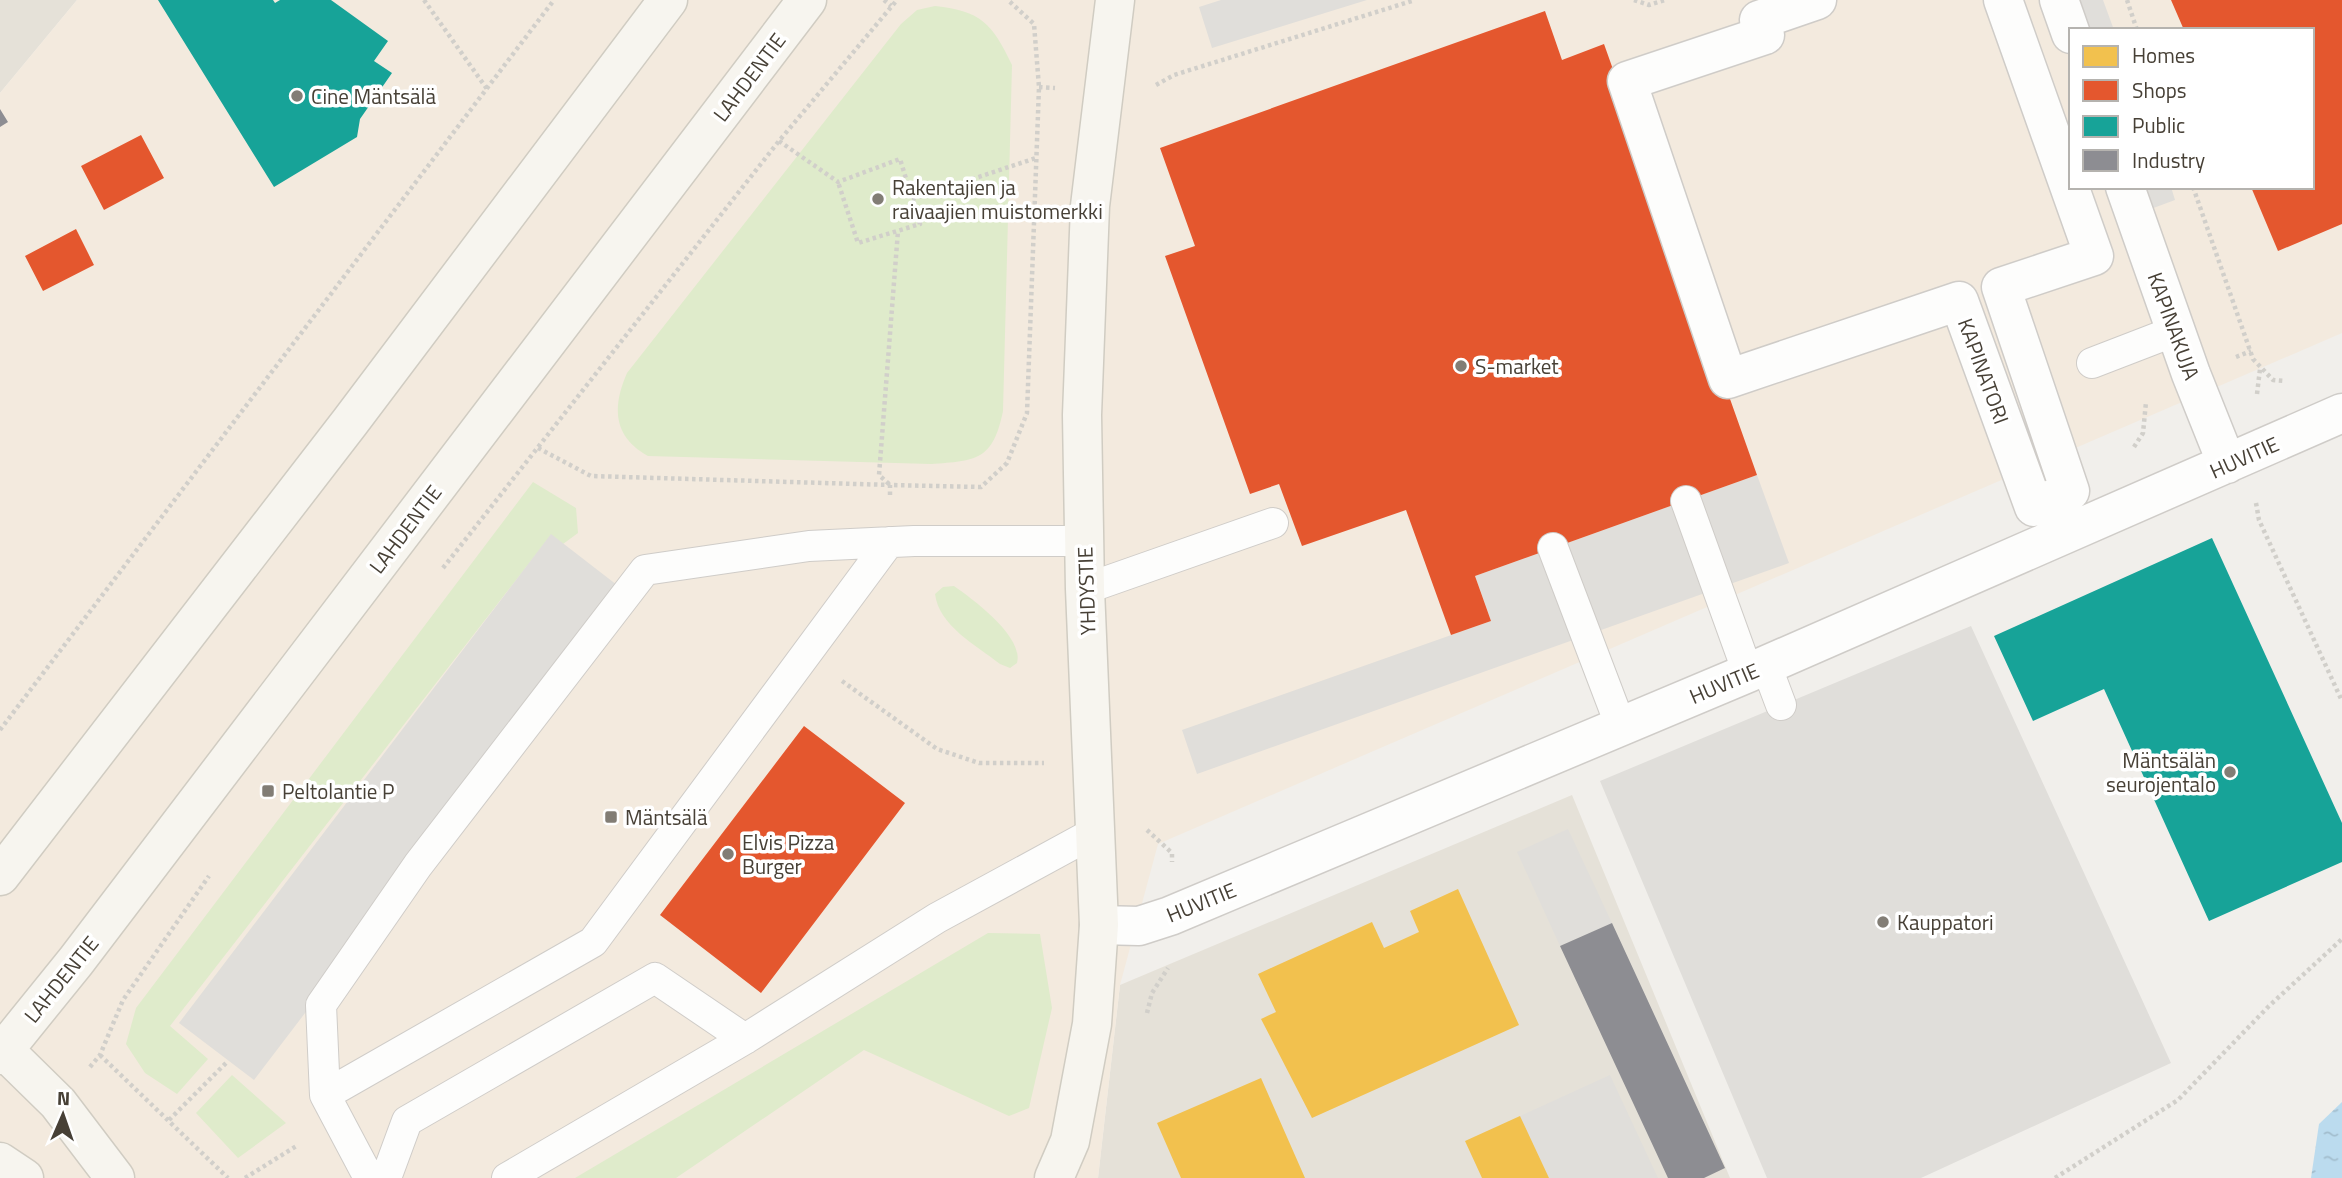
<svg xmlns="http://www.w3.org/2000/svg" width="2342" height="1178" font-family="'Titillium Web',sans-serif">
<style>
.residential{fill:#e5e1d8}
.commercial{fill:#f3eade;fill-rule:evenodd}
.green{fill:#dfebcb}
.parking{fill:#e0deda}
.water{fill:url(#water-ripples)}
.homes{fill:#f2c14e}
.shops{fill:#e4572e}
.public{fill:#17a398}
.industry{fill:#8d8d92}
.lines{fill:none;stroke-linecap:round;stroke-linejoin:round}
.lane-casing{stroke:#cfccc8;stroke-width:32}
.street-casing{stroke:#cfccc8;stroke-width:41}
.secondary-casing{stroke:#d0ccc2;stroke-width:41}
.path{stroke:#d1cfca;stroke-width:4.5;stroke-dasharray:3.5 3.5;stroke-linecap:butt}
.lane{stroke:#fdfdfc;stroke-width:30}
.street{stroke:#fdfdfc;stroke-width:38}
.secondary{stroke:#f7f5ef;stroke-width:38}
.poi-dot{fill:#827d75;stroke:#fff;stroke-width:2.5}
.labels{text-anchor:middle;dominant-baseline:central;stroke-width:7;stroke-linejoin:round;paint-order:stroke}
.street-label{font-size:21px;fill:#474036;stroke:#fff}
.poi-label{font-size:21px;fill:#474036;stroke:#fff;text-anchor:start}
</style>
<defs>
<pattern id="water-ripples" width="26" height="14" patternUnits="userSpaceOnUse" patternTransform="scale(1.75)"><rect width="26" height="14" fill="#bbdbee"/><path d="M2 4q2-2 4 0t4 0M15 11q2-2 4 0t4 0" fill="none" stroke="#a2bdcd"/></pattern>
</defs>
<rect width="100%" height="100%" fill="#f1efeb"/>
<path class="residential" d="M0,0H77L0,93Z
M1572,795L1730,1178H1098L1120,985Z"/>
<path class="commercial" d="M77,0H2342V333L1158,844L1120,985L1098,1178H0V93ZM2071,30H2312V187H2071Z"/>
<path class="green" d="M935,6C981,11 992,23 1012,65L1003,411C993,460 977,461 931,464L648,456C613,437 612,407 627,373L901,24L917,10Z
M533,482L576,508L578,533L563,544L551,535L170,1026L208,1059L177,1094L145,1073L126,1044L136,1008Z
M954,586C974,600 1024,637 1017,663L1010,668L1000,664C976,645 939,626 935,594L943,587Z
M988,933L1040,934L1052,1008L1029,1108L1009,1116L864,1050L676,1178H575Z
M232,1075L286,1123L238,1158L196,1113Z"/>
<path class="parking" d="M1221,0H1367L1212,48L1199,7Z
M2072,0H2103L2114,30H2083Z
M2139,187H2171L2175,200L2148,210Z
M1757,475L1789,563L1197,774L1182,730L1491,621L1475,576Z
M551,534L626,592L254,1080L179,1023Z
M1971,626L2171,1063L1921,1178H1767L1600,781Z
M1568,829L1612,923L1560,946L1517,852Z
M1610,1075L1658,1178H1549L1520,1116Z"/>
<path class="water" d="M2342,1102V1178H2311L2319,1124Z"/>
<path class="homes" d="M1458,889L1519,1025L1312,1118L1261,1019L1276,1012L1258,974L1372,922L1384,948L1419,932L1410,911Z
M1261,1078L1305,1178H1181L1157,1123Z
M1520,1116L1549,1178H1482L1465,1141Z"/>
<path class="shops" d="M2171,0H2342V224L2278,251L2251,187H2312V30H2184Z
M1545,11L1562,60L1604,44L1757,475L1475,576L1491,621L1451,635L1406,510L1302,546L1279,484L1250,494L1165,256L1195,246L1160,148Z
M141,135L164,178L104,210L81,166Z
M76,229L94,265L43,291L25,256Z
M804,726L905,803L761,993L660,915Z"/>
<path class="public" d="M158,0H273L275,3L280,0H331L388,41L374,61L392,73L360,119L357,137L274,187Z
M2212,538L2342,823V862L2209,921L2104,689L2033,721L1994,636Z"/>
<path class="industry" d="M0,109L8,122L0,127Z
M1612,923L1725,1168L1704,1178H1668L1560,946Z"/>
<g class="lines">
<defs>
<path id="lane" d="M2092,363L2175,331
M1686,501L1748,673
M1553,548L1621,727
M1085,589L1273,523
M1766,665L1781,705
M325,1095L593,942L889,542
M369,1178L325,1095L321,1005L418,865L645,570L809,546L914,541H1084
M386,1178L407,1121L655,978L745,1039
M507,1178L745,1039L937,918L1095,832"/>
<path id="street" d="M1817,0L1759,20L1765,35L1627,81L1728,379L1959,301L2034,507L2070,491L2001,287L2094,256L2003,0
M2059,0L2071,34
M2125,187L2191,374L2227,464
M1099,925L1139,926L1170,916L1748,673L2342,413"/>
<path id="secondary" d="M0,876L350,422L668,0
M0,1046L58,1103L115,1178
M0,1055L76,961L807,0
M0,1162L24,1178
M1054,1178L1070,1141L1092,1024L1099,925L1085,589L1082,415L1090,206L1115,0"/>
</defs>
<use href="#lane" class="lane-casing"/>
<use href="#street" class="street-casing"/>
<use href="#secondary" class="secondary-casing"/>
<path class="path" d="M424,0L487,89
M884,0L891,6
M1634,0L1649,5L1665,0
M2127,0L2137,30
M1156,85L1174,75L1415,0
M1039,87L1055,88
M779,141L838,182L900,159L920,224L858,243L838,182
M2193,187L2253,359L2273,380L2285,381
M912,199L1036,158
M2236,357L2251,351
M2257,394L2260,369
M2134,447L2143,433L2146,402
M538,448L591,476L890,485
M889,484L879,475L898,231
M890,495V485L981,487L1007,463L1027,413L1039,87L1034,24L1008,0
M2256,503L2259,520L2342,701
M443,568L779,141L897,0
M842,681L937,749L979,763H1044
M0,730L554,0
M1147,830L1172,853V862
M1147,1013L1152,993L1168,968
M100,1055L228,1178
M90,1067L100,1055L123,1000L209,876
M169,1120L228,1061
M245,1178L298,1145
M2055,1178L2178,1100L2269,1006L2342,939"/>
<use href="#lane" class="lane"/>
<use href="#street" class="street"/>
<use href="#secondary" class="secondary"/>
</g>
<g class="poi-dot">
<circle cx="297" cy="96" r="7"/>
<circle cx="878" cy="199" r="7"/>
<circle cx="1461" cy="366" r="7"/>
<circle cx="2230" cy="772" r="7"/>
<rect x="261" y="784" width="14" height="14" rx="3.5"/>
<rect x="604" y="810" width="14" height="14" rx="3.5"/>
<circle cx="728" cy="854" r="7"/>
<circle cx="1883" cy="922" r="7"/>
</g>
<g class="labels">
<g class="street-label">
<text transform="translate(749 77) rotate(-53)">LAHDENTIE</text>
<text transform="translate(2174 326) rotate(70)">KAPINAKUJA</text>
<text transform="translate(1984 371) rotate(70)">KAPINATORI</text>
<text transform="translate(2244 457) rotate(-24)">HUVITIE</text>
<text transform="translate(405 529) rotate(-53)">LAHDENTIE</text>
<text transform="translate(1086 591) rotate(-92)">YHDYSTIE</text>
<text transform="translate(1724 683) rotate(-23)">HUVITIE</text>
<text transform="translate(1201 902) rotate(-22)">HUVITIE</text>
<text transform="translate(61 979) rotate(-51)">LAHDENTIE</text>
</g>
<g class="poi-label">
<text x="311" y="96">Cine Mäntsälä</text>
<text x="892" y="187">Rakentajien ja<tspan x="892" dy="24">raivaajien muistomerkki</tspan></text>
<text x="1475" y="366">S-market</text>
<text x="2216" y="760" text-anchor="end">Mäntsälän<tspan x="2216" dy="24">seurojentalo</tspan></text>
<text x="282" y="791">Peltolantie P</text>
<text x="625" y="817">Mäntsälä</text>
<text x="742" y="842">Elvis Pizza<tspan x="742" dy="24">Burger</tspan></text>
<text x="1897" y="922">Kauppatori</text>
</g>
</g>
<rect x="2069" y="28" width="245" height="161" fill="#ffffff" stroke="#b5b3af" stroke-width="2"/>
<rect x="2083" y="46" width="35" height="21" fill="#f2c14e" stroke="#b5b3af" stroke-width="2"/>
<text x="2132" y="63" font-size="21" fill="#474036">Homes</text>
<rect x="2083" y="80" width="35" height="21" fill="#e4572e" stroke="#b5b3af" stroke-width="2"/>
<text x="2132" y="98" font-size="21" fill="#474036">Shops</text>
<rect x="2083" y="116" width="35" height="21" fill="#17a398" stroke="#b5b3af" stroke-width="2"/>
<text x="2132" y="133" font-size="21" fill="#474036">Public</text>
<rect x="2083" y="150" width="35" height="21" fill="#8d8d92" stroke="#b5b3af" stroke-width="2"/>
<text x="2132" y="168" font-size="21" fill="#474036">Industry</text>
<g transform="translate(63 1115) rotate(2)" stroke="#ffffff" stroke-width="5" paint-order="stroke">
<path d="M0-5L12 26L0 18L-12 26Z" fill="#474036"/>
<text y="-10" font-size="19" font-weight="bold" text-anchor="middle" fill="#474036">N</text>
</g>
</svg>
